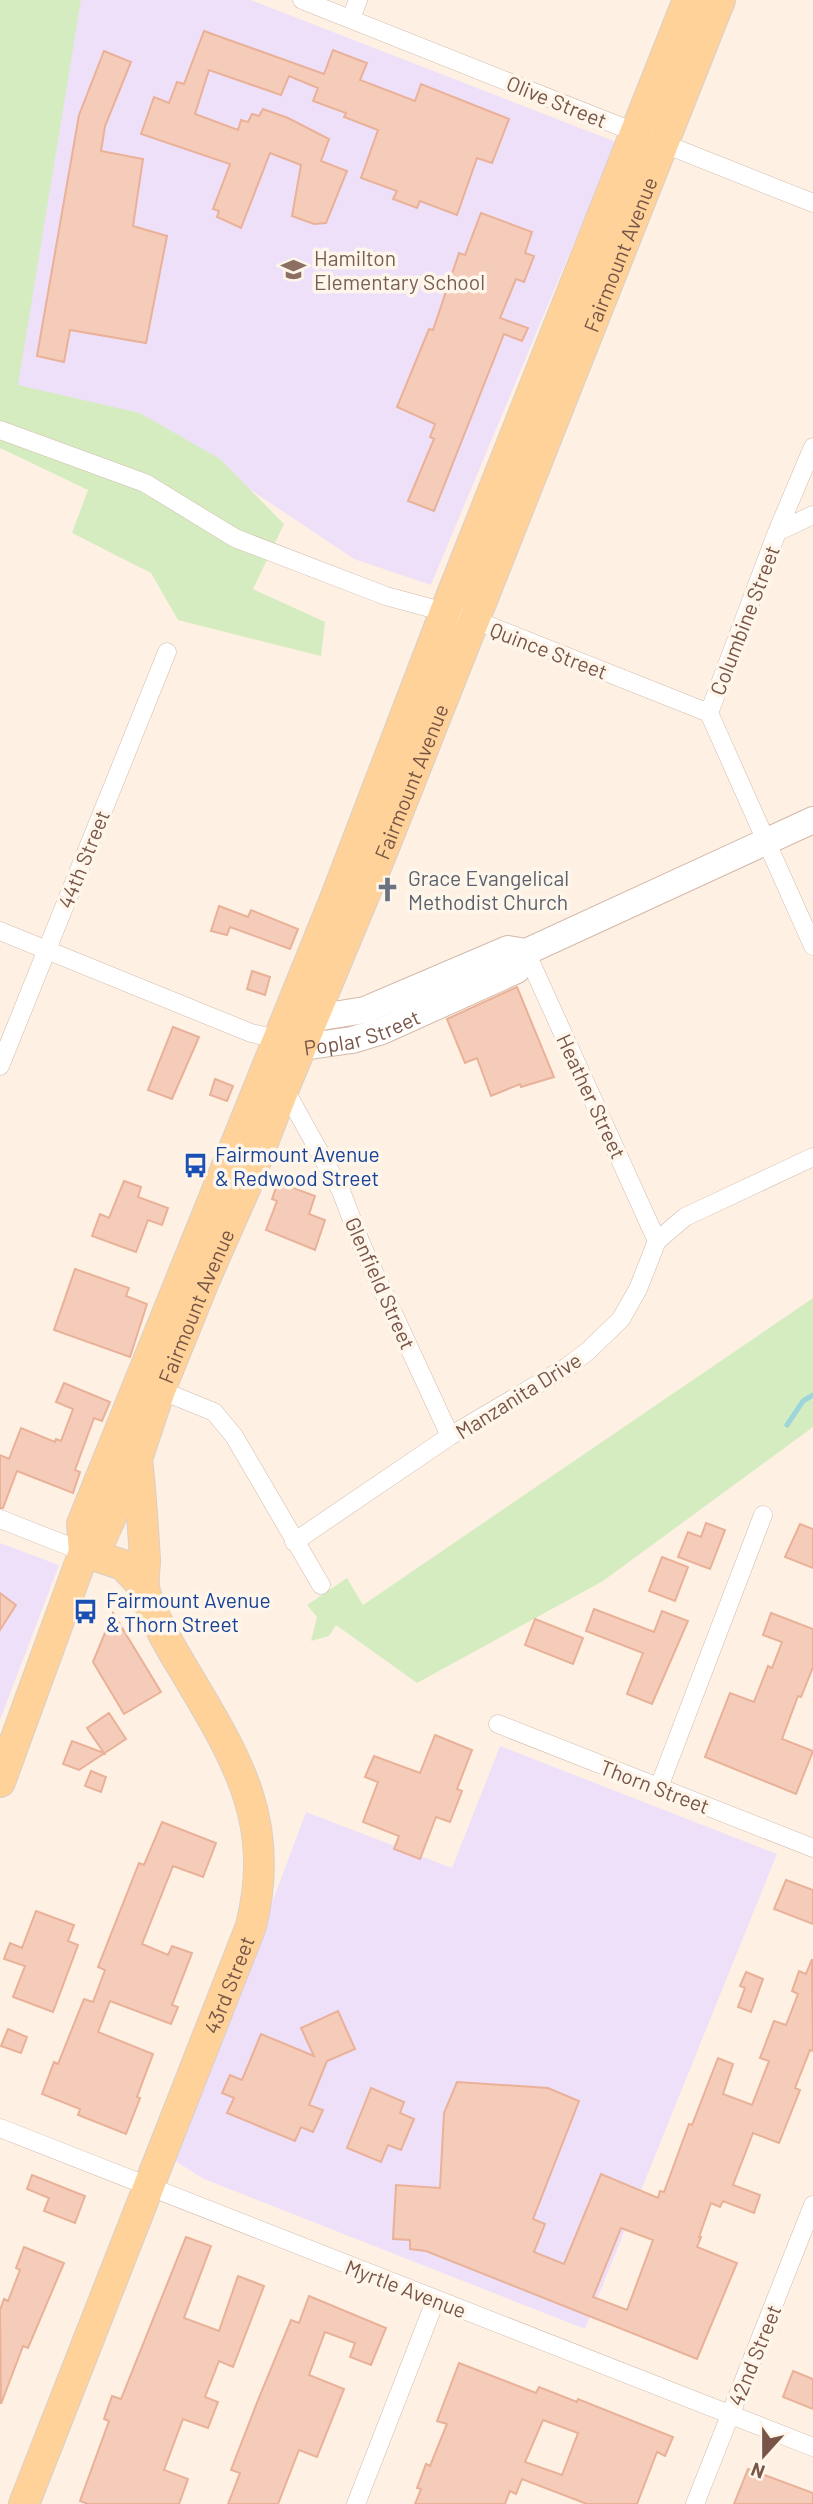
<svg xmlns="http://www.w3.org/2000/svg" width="813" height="2504" font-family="Barlow,sans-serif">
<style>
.education{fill:#efe0fa}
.green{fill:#d5ecc1}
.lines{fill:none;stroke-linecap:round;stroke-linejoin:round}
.stream{stroke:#9cd6db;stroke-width:5}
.building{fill:#f5ccb9;stroke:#e9b198;stroke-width:2;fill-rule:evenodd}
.street-casing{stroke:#d2baab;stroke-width:19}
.secondary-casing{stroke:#d5b9a9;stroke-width:28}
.primary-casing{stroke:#d9cfcb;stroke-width:32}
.street{stroke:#fff;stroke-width:18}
.secondary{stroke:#fff;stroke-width:26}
.primary{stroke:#ffd299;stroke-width:30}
.labels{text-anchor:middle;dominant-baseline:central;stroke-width:7;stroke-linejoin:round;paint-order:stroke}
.street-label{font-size:21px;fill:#785547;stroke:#fff6eb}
.education-label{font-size:21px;fill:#785e54;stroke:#fff6eb;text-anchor:start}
.worship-label{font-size:21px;fill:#5b616d;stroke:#fff6eb;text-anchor:start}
.transit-label{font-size:21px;fill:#164399;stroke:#fff6eb;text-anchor:start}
</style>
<rect width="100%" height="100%" fill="#fef1e3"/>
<path class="education" d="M79,0H251L616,142L431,585L354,559L167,434L0,396Z
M0,1543L59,1565L0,1720Z
M500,1746L777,1854L585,2329L204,2179L175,2161L306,1812L452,1868Z"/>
<path class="green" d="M0,0H81L18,385L140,413L220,459L284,524L253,589L325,622L321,656L178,620L151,573L72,533L88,490L0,448Z
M813,1298V1427L603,1581L417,1683L336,1625L329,1636L311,1641L317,1617L307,1605L347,1578L363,1605Z"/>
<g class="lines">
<path class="stream" d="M787,1425L803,1401L813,1395"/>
</g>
<path class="building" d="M204,31L324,74L333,50L367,63L360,80L415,101L421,84L509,119L492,163L477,158L457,215L420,201L417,208L393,199L397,191L361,178L378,130L344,117L346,113L313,101L318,88L289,76L281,95L209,70L195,114L238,130L241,120L248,122L252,114L259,116L263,109L288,118L329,139L321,161L347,171L326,223L314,224L292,216L301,165L270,153L241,228L217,217L219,211L213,209L230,164L141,134L154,97L169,103L177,82L184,84Z
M104,51L131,62L105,126L101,151L143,159L133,226L167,236L146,343L70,330L64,362L37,356L79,115Z
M481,213L532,232L525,253L534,256L524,282L516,279L500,318L528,328L522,341L504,334L434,511L408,501L434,439L430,437L435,424L397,407L429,329L433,330L459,253L465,255Z
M219,906L248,917L251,910L298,929L290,949L230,927L227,935L211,931Z
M252,971L270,977L265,995L247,989Z
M517,987L554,1077L521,1087L520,1084L491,1096L477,1058L465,1063L447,1019Z
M173,1027L199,1037L172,1099L148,1090Z
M215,1079L233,1086L227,1101L210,1095Z
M124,1181L141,1187L138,1197L168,1208L162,1225L148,1220L136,1252L92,1236L100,1214L109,1218Z
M278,1182L315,1196L309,1214L325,1220L315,1250L266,1230L277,1201L272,1199Z
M75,1269L129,1288L126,1296L147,1304L130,1357L54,1330Z
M64,1383L110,1402L102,1421L94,1418L75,1470L80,1472L73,1493L17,1471L3,1508H0V1455L9,1459L21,1428L55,1442L56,1439L61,1441L73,1409L56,1402Z
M706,1523L725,1530L710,1569L678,1557L688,1532L701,1537Z
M800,1524L813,1529V1568L785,1557Z
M662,1557L688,1567L675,1601L649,1591Z
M0,1593L16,1605L0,1630Z
M594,1609L654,1632L662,1611L688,1621L652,1704L627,1694L643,1653L586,1631Z
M113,1613L161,1692L124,1714L93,1662Z
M771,1613L813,1629V1667L801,1697L798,1696L782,1739L813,1751L796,1794L705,1757L730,1693L754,1702L768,1666L772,1668L782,1642L763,1635Z
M535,1619L583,1638L573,1664L525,1645Z
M109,1713L126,1739L79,1770L63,1764L72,1741L104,1753L87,1728Z
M435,1735L472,1750L457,1789L462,1791L450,1822L436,1817L420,1859L394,1849L399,1836L363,1822L378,1782L365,1777L374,1756L420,1773Z
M91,1771L106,1777L101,1792L85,1786Z
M162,1822L216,1843L203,1877L173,1866L142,1944L168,1955L172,1946L192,1953L172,2005L178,2007L171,2024L110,2001L98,2032L153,2054L137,2097L140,2098L126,2134L78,2115L80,2109L42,2094L54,2062L58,2064L84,1999L93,2002L105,1970L98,1967L139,1863L144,1865Z
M786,1880L813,1890V1924L774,1909Z
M36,1911L74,1925L68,1941L78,1945L53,2012L13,1997L25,1966L4,1959L10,1943L22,1948Z
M812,1959L813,2051L810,2050L795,2088L800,2090L779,2143L753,2133L733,2185L760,2195L754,2213L723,2201L720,2207L711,2203L699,2237H701L697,2247L737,2263L697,2359L426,2251L410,2249V2240L393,2239L396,2185L440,2188L444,2113L457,2082L548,2088L579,2101L533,2219L545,2224L534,2252L564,2264L601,2174L658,2198L660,2191L664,2192L689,2124L692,2125L718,2058L733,2064L723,2094L752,2105L769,2061L760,2058L774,2021L786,2025L798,1994L792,1991L799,1971L806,1974ZM621,2228L653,2240L627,2310L593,2297Z
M746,1972L763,1979L751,2012L738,2007L745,1988L740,1986Z
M338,2011L355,2049L327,2061L309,2105L323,2110L313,2132L301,2127L295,2141L227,2113L234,2098L222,2093L230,2075L242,2080L261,2034L314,2056L301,2028Z
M8,2029L27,2037L21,2053L1,2046Z
M371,2088L404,2102L400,2113L414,2119L401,2150L388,2145L381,2162L347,2148Z
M32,2175L85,2196L75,2223L44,2211L49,2198L27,2189Z
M186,2237L211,2246L184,2318L219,2331L238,2276L264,2286L233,2367L219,2361L205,2397L218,2402L208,2428L183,2419L164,2470L188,2479L179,2504H88L80,2501L109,2421L104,2419L112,2396L121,2399Z
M24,2247L64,2263L28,2348L23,2346L1,2404L0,2310L4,2299L8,2301L20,2270L16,2268Z
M309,2296L386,2328L371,2365L350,2357L355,2343L325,2332L309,2375L344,2389L317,2457L299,2450L278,2504H228L240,2473L231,2470L258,2400L291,2320L299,2323Z
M459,2363L536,2393L539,2387L577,2402L578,2399L673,2437L665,2456L657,2452L637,2504H587L522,2479L516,2494L510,2491L505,2504H415L421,2489L417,2488L426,2464L430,2466L447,2424L437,2421ZM543,2420L578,2433L562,2475L525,2462Z
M793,2371L813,2379V2409L783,2397Z
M748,2469L813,2493V2504H734Z"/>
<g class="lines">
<defs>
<path id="street" d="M302,0L813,203
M351,19L358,0
M0,430L145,483L235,538L386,596L445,612L490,626L709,713
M813,447L777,532L709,713L813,946
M777,532L813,515
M0,931L251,1033L278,1039
M526,952L657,1241
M0,1066L167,652
M283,1086L341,1191L362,1246L450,1436
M160,1390L214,1412L234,1436L321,1585
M0,1519L84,1552
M294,1542L450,1436L567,1367L588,1351L621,1319L638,1289L657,1241L685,1217L813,1157
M498,1724L813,1848
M659,1787L763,1515
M0,2128L813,2447
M356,2504L436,2299
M695,2504L813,2205"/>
<g id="secondary">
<path d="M296,1026L315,1018L365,1010L508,949L526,952L813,820"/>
<path id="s1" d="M283,1040L303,1047L352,1040L382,1031L517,970L526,952"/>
</g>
<g id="primary">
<path id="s2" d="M84,1552L102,1537L137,1459L160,1390L205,1279L247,1184L284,1088L383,850L720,0"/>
<path d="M84,1552L123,1565L144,1587"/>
<path d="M0,1782L84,1552L82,1524L335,899L445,612L688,0"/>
<path id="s3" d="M24,2504L251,1926C278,1817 233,1753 180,1663C170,1647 146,1604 144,1586C143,1578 145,1568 145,1560C143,1526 141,1493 137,1459"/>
</g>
</defs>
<use href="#street" class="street-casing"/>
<use href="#secondary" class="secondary-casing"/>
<use href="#primary" class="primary-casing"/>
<use href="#street" class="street"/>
<use href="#secondary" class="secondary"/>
<use href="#primary" class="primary"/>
</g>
<defs>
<symbol id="school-bare" viewBox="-9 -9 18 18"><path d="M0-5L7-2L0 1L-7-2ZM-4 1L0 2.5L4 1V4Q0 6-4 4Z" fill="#8d6e63" stroke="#fff6eb" stroke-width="2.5" paint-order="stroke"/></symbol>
<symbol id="church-bare" viewBox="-9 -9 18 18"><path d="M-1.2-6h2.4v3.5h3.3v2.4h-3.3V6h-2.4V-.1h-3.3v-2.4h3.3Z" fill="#6b7280" stroke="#fff6eb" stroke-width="2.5" paint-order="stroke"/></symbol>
<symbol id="bus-bare" viewBox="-9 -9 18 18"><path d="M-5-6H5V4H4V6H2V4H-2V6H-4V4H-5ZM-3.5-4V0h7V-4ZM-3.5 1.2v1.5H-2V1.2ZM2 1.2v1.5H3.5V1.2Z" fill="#1a4fb4" stroke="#fff6eb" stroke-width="2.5" paint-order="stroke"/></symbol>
</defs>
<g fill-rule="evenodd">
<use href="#school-bare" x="276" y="252" width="35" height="35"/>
<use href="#church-bare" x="370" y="872" width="35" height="35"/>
<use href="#bus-bare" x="178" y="1148" width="35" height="35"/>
<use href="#bus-bare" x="68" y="1594" width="35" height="35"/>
</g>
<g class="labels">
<g class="street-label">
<text transform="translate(557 101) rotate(22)">Olive Street</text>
<text stroke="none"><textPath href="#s2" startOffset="1407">Fairmount Avenue</textPath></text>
<text transform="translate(744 620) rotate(-69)">Columbine Street</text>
<text transform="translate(549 650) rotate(21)">Quince Street</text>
<text stroke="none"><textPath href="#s2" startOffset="840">Fairmount Avenue</textPath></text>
<text transform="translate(83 859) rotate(-68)">44th Street</text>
<text stroke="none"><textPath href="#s1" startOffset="82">Poplar Street</textPath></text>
<text transform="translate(592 1096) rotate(65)">Heather Street</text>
<text transform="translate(381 1283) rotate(66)">Glenfield Street</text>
<text stroke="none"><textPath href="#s2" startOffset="273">Fairmount Avenue</textPath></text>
<text transform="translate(518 1395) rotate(-32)">Manzanita Drive</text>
<text transform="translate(655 1786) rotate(21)">Thorn Street</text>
<text stroke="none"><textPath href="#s3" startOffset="558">43rd Street</textPath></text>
<text transform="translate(406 2288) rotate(21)">Myrtle Avenue</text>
<text transform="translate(754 2355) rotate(-68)">42nd Street</text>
</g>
<g class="education-label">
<text x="314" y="257">Hamilton<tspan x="314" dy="24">Elementary School</tspan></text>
</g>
<g class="worship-label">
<text x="408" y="877">Grace Evangelical<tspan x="408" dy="24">Methodist Church</tspan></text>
</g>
<g class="transit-label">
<text x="215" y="1153">Fairmount Avenue<tspan x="215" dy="24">&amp; Redwood Street</tspan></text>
<text x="106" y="1599">Fairmount Avenue<tspan x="106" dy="24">&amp; Thorn Street</tspan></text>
</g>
</g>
<g transform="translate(764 2455) rotate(201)" stroke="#fff6eb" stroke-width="5" paint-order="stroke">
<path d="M0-5L12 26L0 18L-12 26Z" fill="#785547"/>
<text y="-10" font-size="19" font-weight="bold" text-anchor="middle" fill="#785547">N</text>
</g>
</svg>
